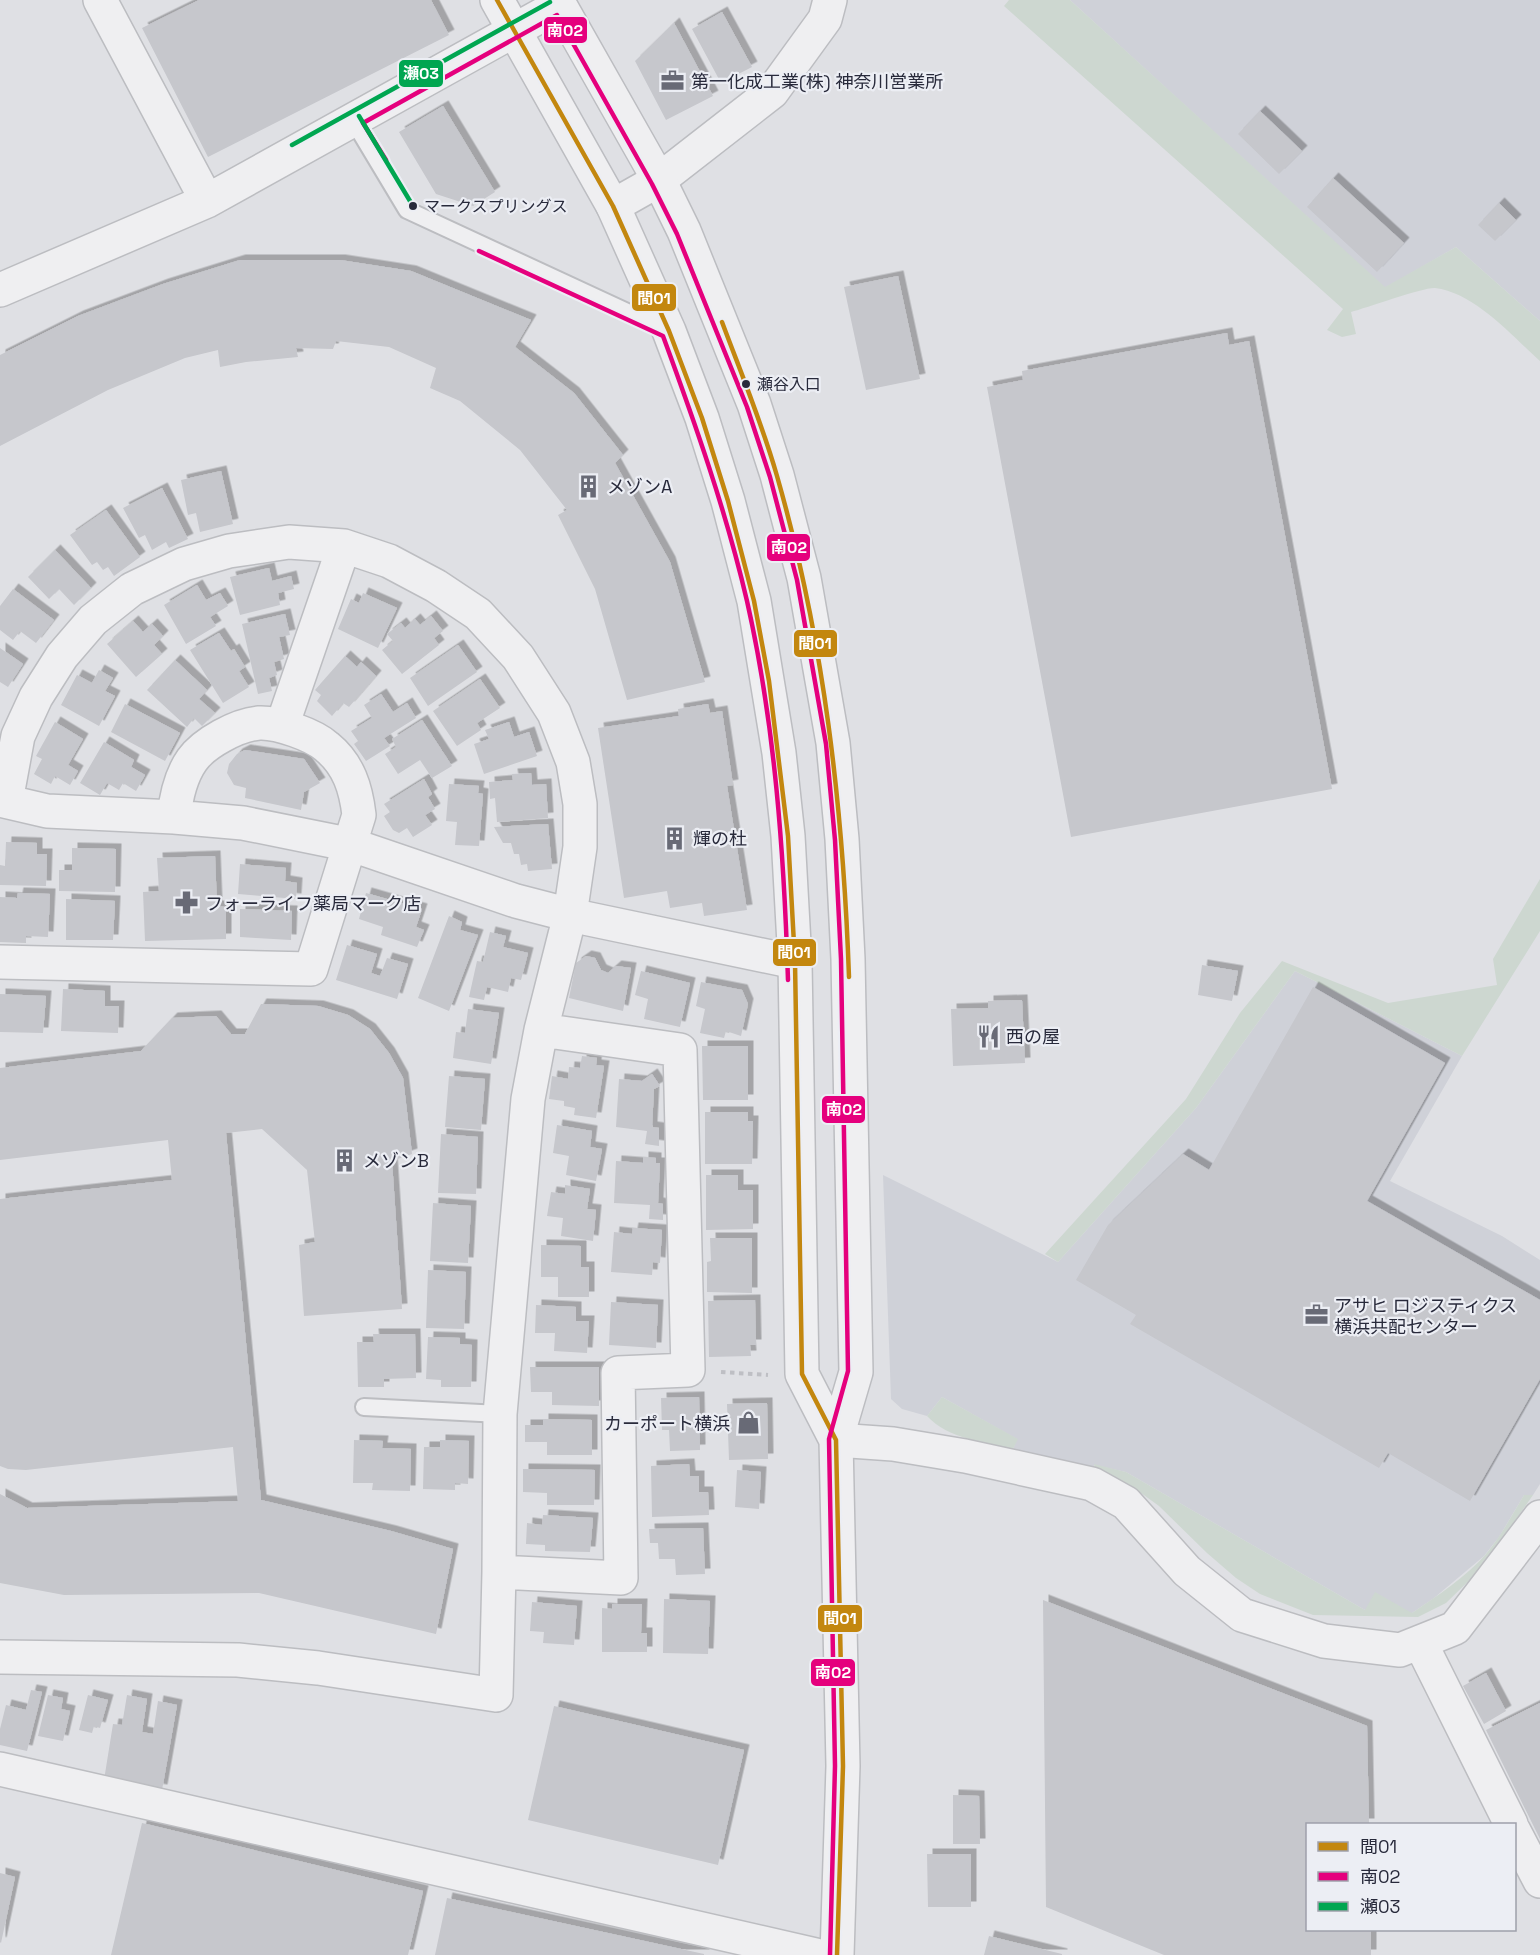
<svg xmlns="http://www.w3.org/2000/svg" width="1540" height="1955" font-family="'Space Grotesk','Noto Sans JP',sans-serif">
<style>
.built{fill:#cfd1d8}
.green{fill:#cdd7d0}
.building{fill:#c6c7cc;filter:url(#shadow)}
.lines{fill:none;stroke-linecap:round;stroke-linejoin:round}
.service-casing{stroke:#bcbdc1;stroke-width:20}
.minor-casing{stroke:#bcbdc1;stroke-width:36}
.tertiary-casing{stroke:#bcbdc1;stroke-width:36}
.path{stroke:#bebfc4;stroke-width:4;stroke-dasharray:4.5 4.5;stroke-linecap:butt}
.service{stroke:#efeff1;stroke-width:16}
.minor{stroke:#efeff1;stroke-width:33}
.tertiary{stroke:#efeff1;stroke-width:33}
.bus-1-casing{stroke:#eceef4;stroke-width:9}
.bus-2-casing{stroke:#eceef4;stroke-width:9}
.bus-3-casing{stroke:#eceef4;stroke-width:9}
.bus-1{stroke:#c3870f;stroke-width:4.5}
.bus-2{stroke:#e5007d;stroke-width:4.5}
.bus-3{stroke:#00a651;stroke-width:4.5}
.bus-dot{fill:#282a3b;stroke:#eceef4;stroke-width:2}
.labels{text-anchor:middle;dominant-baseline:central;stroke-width:4.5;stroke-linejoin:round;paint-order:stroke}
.bus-label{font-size:16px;fill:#282a3b;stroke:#eceef4;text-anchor:start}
.poi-label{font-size:18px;fill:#282a3b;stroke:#eceef4;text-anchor:start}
.line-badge{stroke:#eceef4;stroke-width:2}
.badge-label{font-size:16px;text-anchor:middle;font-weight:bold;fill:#fff}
</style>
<defs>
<filter id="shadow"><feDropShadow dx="5.5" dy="-5.5" stdDeviation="0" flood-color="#0004"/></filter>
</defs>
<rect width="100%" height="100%" fill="#dfe0e4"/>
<path class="built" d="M1070,0H1540V321L1456,247L1385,288Z
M1295,971L1462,1056L1390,1181L1502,1236L1540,1260V1484L1533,1495H1524L1499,1537L1484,1556L1434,1598L1412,1613L1365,1610L1126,1472L1094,1465L1095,1469L1013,1449L1017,1439L942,1397L927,1416L902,1409L891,1399L883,1175L1058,1262L1196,1108Z"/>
<path class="green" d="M1009,0H1070L1385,287L1456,247L1540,321V361C1511,335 1475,293 1435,288C1424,287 1366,308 1351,312L1356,334L1342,337L1327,330L1343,309L1004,6Z
M1540,879V931L1462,1056L1295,971L1196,1108L1058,1262L1045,1254L1186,1099L1240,1013L1282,961L1388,1003L1497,985L1493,959Z
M942,1397L1018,1439L1013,1449C985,1442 948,1439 927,1416Z
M1094,1464L1126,1472L1365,1610L1375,1592L1412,1613C1437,1596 1466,1577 1486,1554C1501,1536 1512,1515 1524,1495H1533L1483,1567L1446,1603L1418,1617L1313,1615L1260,1594L1236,1578L1207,1553L1159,1506L1130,1485L1095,1469Z"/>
<path class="building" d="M199,0H431L449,35L208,157L142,28Z
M722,12L752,67L721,83L692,29Z
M674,23L713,96L666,120L635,61Z
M443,106L495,192L473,206L436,194L399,132Z
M1260,111L1302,151L1279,174L1238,134Z
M1333,178L1404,243L1377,272L1307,207Z
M1499,203L1516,220L1495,241L1478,225Z
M240,260H340L411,271L531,320L515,347L574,393L623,455L615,463L670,562L705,682L627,700L595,589L558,515L567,510L520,450L460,401L430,388L436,368L389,347L336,341L333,349L296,348L298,357L246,362L220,367L218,350L185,358L108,390L0,446V355L78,316L163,284Z
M898,276L920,379L866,390L844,287Z
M1227,333L1229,345L1249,341L1332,789L1071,837L987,387L1023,380L1022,371Z
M221,471L233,524L200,532L196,513L188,515L181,480Z
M162,488L188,539L169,548L166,542L152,550L145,535L139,538L123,508Z
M106,510L140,557L114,576L108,567L103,570L97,562L92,565L70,535Z
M55,550L91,588L74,605L59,589L49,599L28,577Z
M269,568L272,581L291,576L294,589L278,593L280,605L240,615L230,577Z
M197,585L206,600L220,593L228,606L210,617L216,626L186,644L164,605Z
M13,589L54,620L36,643L20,631L13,640L0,630V606Z
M363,593L397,608L378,648L338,629L351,599L359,603Z
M285,614L290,635L279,637L284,659L274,662L277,675L269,678L272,691L258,694L242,624Z
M431,616L443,631L434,638L439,645L402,674L382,650L393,641L387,634L401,623L405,628L415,619L420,625Z
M133,621L143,632L152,624L163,636L154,645L162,654L136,677L107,644Z
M219,633L231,651L234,649L245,667L239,671L249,687L223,703L190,650Z
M458,645L477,672L428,706L410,678Z
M0,648L23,664L8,687L0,682Z
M345,656L357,667L361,662L376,676L349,707L343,703L332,716L317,701L321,695L315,690Z
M175,660L207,690L199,699L215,713L202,726L194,718L187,727L147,690Z
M99,670L113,678L105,691L115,696L99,726L61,705L77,675L92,683Z
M480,679L500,708L477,723L481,730L457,746L433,711Z
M381,694L393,712L407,703L416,718L384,738L390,746L366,761L354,744L358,741L351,731L372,718L364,705Z
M125,704L180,733L165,761L111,732Z
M708,704L710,713L722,711L733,785L727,786L747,910L704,916L702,903L670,908L667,891L624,898L598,728L679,716L678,709Z
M422,720L452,766L432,778L420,760L398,774L385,754L396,747L392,739Z
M55,722L83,739L68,765L78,771L70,785L55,776L51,784L34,774L42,759L36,756Z
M509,722L514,737L529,732L537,756L484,774L474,744L489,739L485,730Z
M104,742L134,760L131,767L145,775L136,791L123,783L119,790L107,783L100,795L80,783Z
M245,750L304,759L320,783L304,792L301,810L245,798L246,788L234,785L227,773L229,764L237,754Z
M531,773L532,785L546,784L548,818L497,822L495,798L490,799L489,782L513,780L512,774Z
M424,779L432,794L428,797L435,809L425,815L432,825L413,837L407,828L399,833L393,830L384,816L390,812L384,804Z
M449,784L479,786L478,793L483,794L479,846L455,845L457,822L446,821Z
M548,824L552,869L528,871L527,864L521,865L519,854H514L511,843H503L494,827Z
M6,842L37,843V854H47L46,886L0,885V865L5,866Z
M72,848L116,849L115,892L59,891V870H72Z
M215,856L217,906L226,907V939L145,941L143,892L159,891L157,858Z
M240,864L286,868L285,881L297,883L296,899L238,894Z
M18,893L50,894L48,937L26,936V943L0,942V897L17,898Z
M366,893L422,909L416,927L424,930L417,947L381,935L383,927L359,919Z
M66,899L115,901L113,940H66Z
M240,909L292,911L291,940L240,937Z
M449,916L462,922L460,930L478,935L449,1011L418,998Z
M490,932L506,936L503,947L528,953L521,980L511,978L508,992L487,987L484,1000L469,997L477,961L483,962Z
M347,945L377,954L371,973L380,976L387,958L408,964L397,999L336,980Z
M586,956L595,958L601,970L608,973L616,966L631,968L623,1011L569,998L576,963Z
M1202,965L1238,971L1232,1001L1198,995Z
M641,971L690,983L680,1027L644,1019L648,999L635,995Z
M701,982L742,990L748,1004L741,1036L726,1031L724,1038L700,1033L705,1009L696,1006Z
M1313,987L1445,1063L1367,1201L1540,1300V1379L1470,1501L1388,1453L1379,1468L1130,1324L1136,1315L1076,1280L1108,1225L1183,1154L1209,1170Z
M63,989L105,991V1006H119L118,1033L61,1031Z
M0,994L46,996L43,1033L0,1032Z
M1022,1000L1025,1063L953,1066L951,1009L988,1008V1001Z
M261,1004L318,1006L348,1015L370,1029L389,1053L403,1078L412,1154L392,1161L402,1309L304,1316L299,1245L315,1242L307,1170L262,1129L226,1133L261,1500L391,1531L453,1549L436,1634L259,1593L64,1595L0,1583V1494L27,1508L238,1501L233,1447L26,1470L8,1469L0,1466V1199L172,1180L168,1140L0,1160V1068L141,1051L172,1018L216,1016L231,1034H245Z
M468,1009L499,1013L491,1064L453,1058L456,1032L465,1033Z
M702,1046H748V1100H703Z
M582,1056L597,1058L596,1065L604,1066L596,1118L574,1115L575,1108L564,1106V1101L549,1099L552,1076L568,1079L569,1067L580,1068Z
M652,1074L660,1086L654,1089L652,1127L659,1128V1146L645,1144L647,1131L616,1127L619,1079L642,1081Z
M449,1076L485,1079L481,1130L445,1127Z
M705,1112H748V1121H753L752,1164H705Z
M557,1125L592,1131L590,1147L602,1149L596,1181L566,1175L569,1156L553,1153Z
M441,1134L478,1137L476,1194L438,1193Z
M643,1157L656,1158V1163H660L658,1203L663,1204V1220L649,1219L650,1205L614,1203L616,1161L643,1163Z
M706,1175H738V1190H753V1229L706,1230Z
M565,1185L590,1189L587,1209L596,1210L593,1241L561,1236L563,1218L547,1216L551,1192L565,1194Z
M433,1203L471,1206L468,1263L430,1261Z
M633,1228L662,1230L660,1263L653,1262L652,1275L611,1272L614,1232L632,1234Z
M710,1238H752V1293L707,1292V1262L711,1261Z
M541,1245L581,1246V1267H589V1297H558V1277H541Z
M428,1270L466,1272L464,1329L426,1328Z
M755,1300L756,1345H750L751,1356L709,1357L708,1301Z
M611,1302L658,1305L656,1348L609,1345Z
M536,1305L576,1307V1321H589L587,1353L554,1351L555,1333H535Z
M373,1334H415L416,1378L384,1379V1387H358L357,1342H374Z
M428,1337L460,1338V1344L472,1345L471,1387H441V1380L426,1379Z
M530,1367H599V1406L552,1405V1392H531Z
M699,1397L700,1450L670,1451L669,1430H662L661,1398Z
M767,1403L768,1459L729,1460L727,1404Z
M543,1419L592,1420V1455H547V1442H525V1425H543Z
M354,1440L383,1441L382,1448L411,1449L410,1491L372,1490L373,1483H353Z
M440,1440L469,1441L468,1484L455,1483V1490L423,1489L424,1447H440Z
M689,1464L690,1476H699V1492H708L709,1515L652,1517L651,1466Z
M523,1469L595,1470L594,1505H547V1493L523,1492Z
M737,1470L761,1472L759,1509L735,1507Z
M543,1515L593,1518L590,1552L545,1551V1545L526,1544L527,1523L542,1525Z
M703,1528L705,1574L676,1575L675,1559H659L658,1543H650L649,1529Z
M664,1599L710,1601L708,1654L663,1653Z
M1043,1600L1367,1726L1369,1824H1308V1930H1371V1955H1164L1046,1907Z
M532,1602L577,1606L574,1645L543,1643L544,1632L530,1631Z
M612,1604H642L641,1633H647V1652H602V1608L612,1609Z
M1486,1673L1506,1711L1484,1724L1463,1686Z
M31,1690L42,1692L27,1751L0,1745V1729L6,1705L26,1710Z
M48,1695L63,1698L61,1709L70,1711L63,1741L38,1736Z
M88,1695L108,1700L100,1728L94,1726L92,1733L79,1730Z
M127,1695L147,1699L142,1732L153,1734L158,1701L177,1705L162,1790L104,1780L113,1724L122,1725Z
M1540,1703V1839L1486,1730Z
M554,1706L744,1750L718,1865L528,1820Z
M953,1795L979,1796L980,1844H953Z
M142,1823L423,1891L408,1955H111Z
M927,1854H971V1907H928Z
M0,1873L15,1877L1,1943L0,1942Z
M447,1898L704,1954V1955H435Z
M989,1936L1062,1954V1955H984Z"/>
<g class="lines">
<defs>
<path id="service" d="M353,120L407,210L666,330
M364,1407L500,1414"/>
<path id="minor" d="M100,0L207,201
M613,206L659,180L772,92L825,19L830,0
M0,290L207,201L560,5
M282,726L344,546
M0,800L47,811L174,817L243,823L352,845L516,901L570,915L795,962
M6,801L18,736L36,697L62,656L93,620L132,589L184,564L229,551L289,542L344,546L389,561L436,586L478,614L518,657L554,713L573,762L580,804V847L570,915L541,1030L528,1099L500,1414L499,1572L621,1578L618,1373L688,1370L680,1050L541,1030
M0,962L311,969L359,815C356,789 349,765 327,747C314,735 277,722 259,723C237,725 204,743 192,760C180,777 176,797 174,817
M836,1440L893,1444L965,1456L1092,1484L1126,1503L1187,1571L1242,1615L1324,1641L1400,1650L1455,1628L1540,1517
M1420,1642L1511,1824
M0,1657L238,1660L318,1668L496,1695L499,1572
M0,1769L816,1955
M1514,1831L1540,1881"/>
<path id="tertiary" d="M497,0L613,206L669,331L702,418L728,501L754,601L779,753L788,836L795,962L802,1374L836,1440
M557,0L659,180L684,231L754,404L777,475L804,578L833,743L842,839L848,959L856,1372L836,1440L843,1766L837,1955"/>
</defs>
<use href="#service" class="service-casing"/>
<use href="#minor" class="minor-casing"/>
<use href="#tertiary" class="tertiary-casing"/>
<path class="path" d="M721,1372L768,1375"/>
<use href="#service" class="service"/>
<use href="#minor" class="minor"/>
<use href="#tertiary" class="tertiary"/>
<defs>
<path id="bus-1" d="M497,0L613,206L669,331L702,418L728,501L754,601L769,681L788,836L795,962L802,1374L836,1440L843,1766L837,1955
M722,322C741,373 762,423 777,476C824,640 843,807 849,977"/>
<path id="bus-2" d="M386,160L363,123L557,15L652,184L677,234L747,407L770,477L797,580L826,744L835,840L841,959L848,1371L829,1439L835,1766L830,1955
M479,251L663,336C695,423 726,511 747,601C775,725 784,853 788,980"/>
<path id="bus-3" d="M359,116L413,206
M292,145L550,2"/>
</defs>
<use href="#bus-1" class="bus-1-casing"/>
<use href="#bus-2" class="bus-2-casing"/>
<use href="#bus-3" class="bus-3-casing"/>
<use href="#bus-1" class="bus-1"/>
<use href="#bus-2" class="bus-2"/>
<use href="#bus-3" class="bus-3"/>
</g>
<defs>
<symbol id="office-bare" viewBox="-9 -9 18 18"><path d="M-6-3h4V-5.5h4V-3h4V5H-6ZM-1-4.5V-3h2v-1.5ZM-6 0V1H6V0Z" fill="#686a76" stroke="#eceef4" stroke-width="2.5" paint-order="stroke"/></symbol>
<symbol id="building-bare" viewBox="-9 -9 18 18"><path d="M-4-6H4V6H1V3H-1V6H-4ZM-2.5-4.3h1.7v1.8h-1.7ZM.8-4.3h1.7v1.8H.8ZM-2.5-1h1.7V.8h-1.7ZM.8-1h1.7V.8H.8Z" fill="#686a76" stroke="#eceef4" stroke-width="2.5" paint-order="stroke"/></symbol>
<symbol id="pharmacy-bare" viewBox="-9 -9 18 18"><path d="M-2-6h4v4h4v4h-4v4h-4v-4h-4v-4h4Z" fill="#686a76" stroke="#eceef4" stroke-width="2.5" paint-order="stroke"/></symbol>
<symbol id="restaurant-bare" viewBox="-9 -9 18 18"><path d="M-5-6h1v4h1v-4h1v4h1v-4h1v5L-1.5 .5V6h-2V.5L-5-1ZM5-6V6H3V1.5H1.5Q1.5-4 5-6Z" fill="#686a76" stroke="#eceef4" stroke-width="2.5" paint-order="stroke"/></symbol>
<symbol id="shop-bare" viewBox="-9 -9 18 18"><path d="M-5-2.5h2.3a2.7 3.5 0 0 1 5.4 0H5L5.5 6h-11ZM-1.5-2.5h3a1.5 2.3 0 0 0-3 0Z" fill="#686a76" stroke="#eceef4" stroke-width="2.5" paint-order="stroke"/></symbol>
</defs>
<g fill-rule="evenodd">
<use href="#office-bare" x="656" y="64" width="33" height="33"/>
<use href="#building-bare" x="572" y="470" width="33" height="33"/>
<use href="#building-bare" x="658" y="822" width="33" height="33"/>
<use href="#pharmacy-bare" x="170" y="886" width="33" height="33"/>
<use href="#restaurant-bare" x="972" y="1020" width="33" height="33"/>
<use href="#building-bare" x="328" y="1144" width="33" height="33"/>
<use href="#office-bare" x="1300" y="1298" width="33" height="33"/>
<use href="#shop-bare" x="732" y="1406" width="33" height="33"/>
</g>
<g class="bus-dot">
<circle cx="413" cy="206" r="5"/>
<circle cx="746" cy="384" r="5"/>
</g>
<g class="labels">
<g class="bus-label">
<text x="424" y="206">マークスプリングス</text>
<text x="757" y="384">瀬谷入口</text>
</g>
<g class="poi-label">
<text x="691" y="81">第一化成工業(株) 神奈川営業所</text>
<text x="607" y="486">メゾンA</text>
<text x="693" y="838">輝の杜</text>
<text x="205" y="903">フォーライフ薬局マーク店</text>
<text x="1006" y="1036">西の屋</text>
<text x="363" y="1160">メゾンB</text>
<text x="1334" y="1305">アサヒ ロジスティクス<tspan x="1334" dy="21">横浜共配センター</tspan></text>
<text x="730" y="1423" text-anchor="end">カーポート横浜</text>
</g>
</g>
<g class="line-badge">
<rect x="543" y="16" width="45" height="28" rx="6" fill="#e5007d"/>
<rect x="398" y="59" width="46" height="29" rx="6" fill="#00a651"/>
<rect x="631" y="283" width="46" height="29" rx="6" fill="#c3870f"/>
<rect x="766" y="533" width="45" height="29" rx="6" fill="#e5007d"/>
<rect x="793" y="629" width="45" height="29" rx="6" fill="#c3870f"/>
<rect x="772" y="938" width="45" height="29" rx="6" fill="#c3870f"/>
<rect x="821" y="1095" width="45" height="29" rx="6" fill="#e5007d"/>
<rect x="817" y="1604" width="46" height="29" rx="6" fill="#c3870f"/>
<rect x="810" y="1658" width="46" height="29" rx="6" fill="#e5007d"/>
</g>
<g class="badge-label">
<text x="565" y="36">南02</text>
<text x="421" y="79">瀬03</text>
<text x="654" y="304">間01</text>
<text x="789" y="553">南02</text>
<text x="815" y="649">間01</text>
<text x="794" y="958">間01</text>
<text x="844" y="1115">南02</text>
<text x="840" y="1624">間01</text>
<text x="833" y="1678">南02</text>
</g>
<rect x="1306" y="1823" width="210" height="108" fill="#eceef4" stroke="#9ea0aa" stroke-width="1.5"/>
<rect x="1318" y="1842" width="30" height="9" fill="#c3870f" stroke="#9ea0aa" stroke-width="1.5"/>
<text x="1360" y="1853" font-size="18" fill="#282a3b">間01</text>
<rect x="1318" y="1872" width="30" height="9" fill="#e5007d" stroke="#9ea0aa" stroke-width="1.5"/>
<text x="1360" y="1883" font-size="18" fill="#282a3b">南02</text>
<rect x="1318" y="1902" width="30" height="9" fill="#00a651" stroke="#9ea0aa" stroke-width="1.5"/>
<text x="1360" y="1913" font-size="18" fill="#282a3b">瀬03</text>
</svg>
